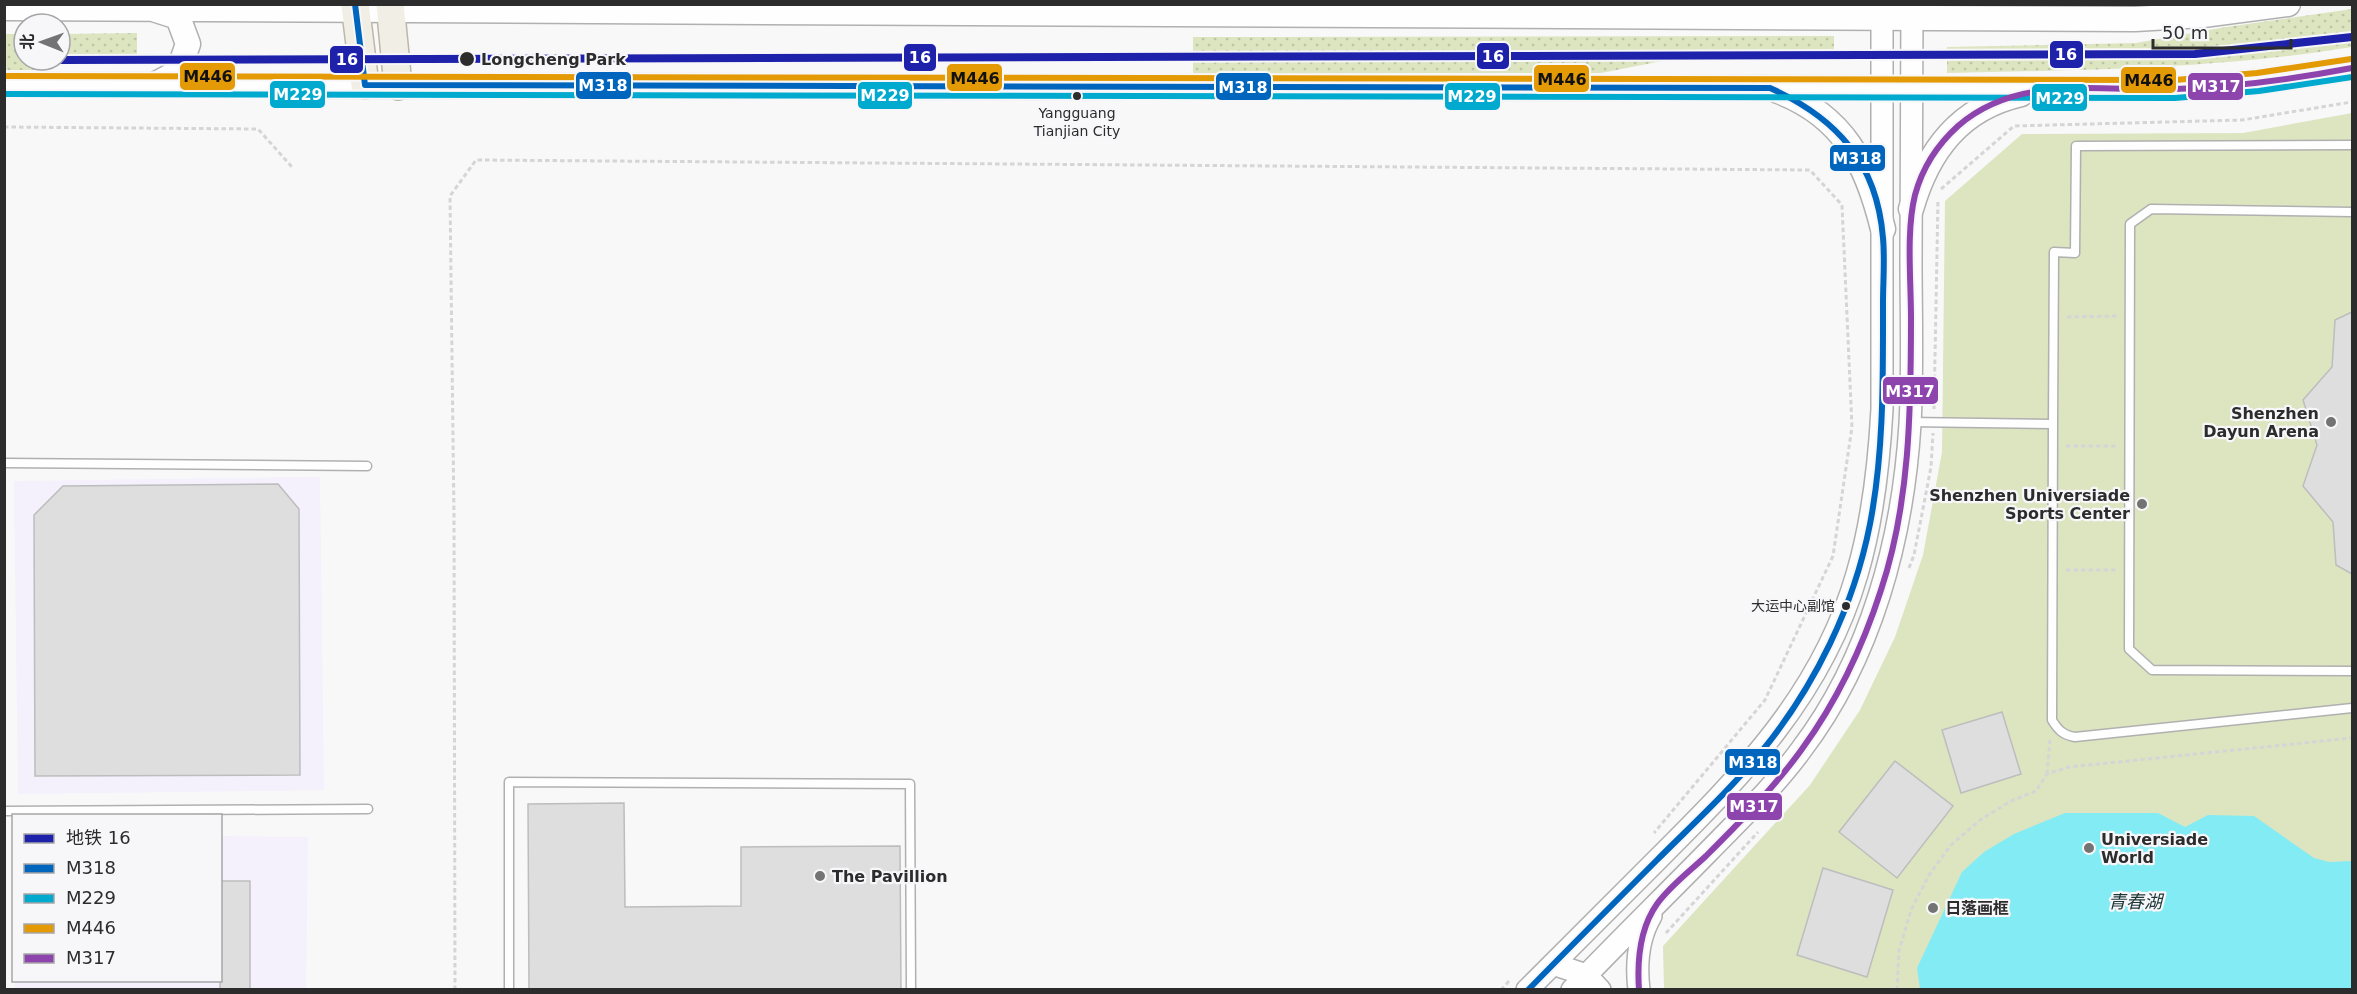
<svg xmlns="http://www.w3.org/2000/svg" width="2357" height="994" font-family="'DejaVu Sans','Noto Sans SC',sans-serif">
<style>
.commercial{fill:#f4f0fc}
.grass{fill:url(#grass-dots)}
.pitch{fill:#dce5c0}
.water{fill:#82ebf4}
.building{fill:#dfdede;stroke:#bdbdbd;stroke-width:1.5}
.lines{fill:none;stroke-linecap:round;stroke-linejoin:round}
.service-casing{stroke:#b0b0b0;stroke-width:11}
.tertiary-casing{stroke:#b0b0b0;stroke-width:24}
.secondary-casing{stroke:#b0b0b0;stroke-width:27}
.primary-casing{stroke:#beb7a9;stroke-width:30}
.path{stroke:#d5d5d6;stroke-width:3;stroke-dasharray:4.5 3;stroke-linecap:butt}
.service{stroke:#fefefe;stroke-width:8}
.tertiary{stroke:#fefefe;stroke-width:21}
.secondary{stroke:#fefefe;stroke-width:24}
.primary{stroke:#f1eee5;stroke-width:27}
.bus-1-casing{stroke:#f7f7fa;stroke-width:10}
.bus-2-casing{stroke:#f7f7fa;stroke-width:10}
.bus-3-casing{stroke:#f7f7fa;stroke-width:10}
.bus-4-casing{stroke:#f7f7fa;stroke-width:10}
.bus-1{stroke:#0065bd;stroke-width:6}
.bus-2{stroke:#00a9ce;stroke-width:6}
.bus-3{stroke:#e39a04;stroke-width:6}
.bus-4{stroke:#8e44ad;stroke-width:6}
.metro-1-casing{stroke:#f7f7fa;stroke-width:12}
.metro-1{stroke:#1e22aa;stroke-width:8}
.stop-dot{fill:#2c2c2d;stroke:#f7f7fa;stroke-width:2}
.poi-dot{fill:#737374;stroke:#f7f7fa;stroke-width:2}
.labels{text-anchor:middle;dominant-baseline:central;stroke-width:4.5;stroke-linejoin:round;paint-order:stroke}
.bus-label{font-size:14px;fill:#2c2c2d;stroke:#f7f7fa}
.stop-label{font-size:16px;font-weight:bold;fill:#2c2c2d;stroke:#f7f7fa;text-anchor:start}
.poi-label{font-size:16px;font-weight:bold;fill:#2c2c2d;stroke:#f7f7fa;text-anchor:start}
.water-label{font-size:18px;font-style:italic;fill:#1c3537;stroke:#f7f7fa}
.line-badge{stroke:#f7f7fa;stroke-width:2}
.badge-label{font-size:16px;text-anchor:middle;font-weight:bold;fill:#fff}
.pale-badge-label{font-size:16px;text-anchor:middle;font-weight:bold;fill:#111}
</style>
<defs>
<pattern id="grass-dots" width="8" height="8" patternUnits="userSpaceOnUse" patternTransform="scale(1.5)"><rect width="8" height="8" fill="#dce5c0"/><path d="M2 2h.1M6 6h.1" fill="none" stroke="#bdc5a5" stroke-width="1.8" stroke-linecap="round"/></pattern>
</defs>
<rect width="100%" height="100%" fill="#f8f8f9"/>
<path class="commercial" d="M320,477L324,790L18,794L14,481Z
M221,836L308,837L306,989L15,990V980H220Z"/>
<path class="grass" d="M2352,9V47C2218,69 2082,70 1947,73V47L2136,43L2226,27Z
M137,33V55H79L37,70H5V34H24V60H60V34Z
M1834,36V61H1662L1601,73H1193V37Z"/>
<path class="pitch" d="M2352,113V989H1664L1663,946L1810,785L1860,710L1895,637L1923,555L1942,452L1945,201L2022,134L2243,133Z"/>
<path class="water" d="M2065,813H2158L2185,827L2208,815L2254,816L2314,858L2329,862L2352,861V989H1920L1917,968L1962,872L1984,852L2014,834Z"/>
<path class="building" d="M2352,312V574L2336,565L2333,522L2303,486L2317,445L2303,400L2332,367L2335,320Z
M278,484L299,509L300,775L35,776L34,515L63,486Z
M2002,712L2021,774L1961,793L1942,730Z
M1895,761L1953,806L1897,878L1839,832Z
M624,803L625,907L741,906V847L900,846L901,990H529L528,804Z
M1823,868L1893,890L1867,977L1797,955Z
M220,881H250V990H220Z"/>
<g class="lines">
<defs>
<path id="service" d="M2352,212L2151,209L2130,224L2129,649L2152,670L2352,671
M1910,422L2053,424L2052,720C2058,730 2063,735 2075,737L2352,708
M2053,424L2054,252L2075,253L2076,146L2352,145
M4,463L367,466
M4,811L368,809
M509,990V782L910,784L911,990"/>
<path id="tertiary" d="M1553,964L1586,975L1600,990
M1527,990C1570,947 1613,904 1656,861C1742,775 1822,695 1857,574C1873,520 1879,465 1882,409V4
M1572,990C1617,943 1663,898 1708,852C1740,819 1774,787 1801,750C1871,658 1903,539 1910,424C1913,369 1911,314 1911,259C1911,174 1912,89 1912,4
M1639,990C1636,965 1638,938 1651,916"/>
<path id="secondary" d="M4,8L2135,19L2203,15L2288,4
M4,85L2175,89L2258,82L2352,68
M154,85L178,72L188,44L178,17L156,10
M1778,91C1844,116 1867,164 1883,229
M1911,209C1928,150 1960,108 2021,94"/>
<path id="primary" d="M355,4L365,85
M390,4L398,86"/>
</defs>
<use href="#service" class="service-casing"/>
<use href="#tertiary" class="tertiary-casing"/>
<use href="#secondary" class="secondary-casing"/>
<use href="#primary" class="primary-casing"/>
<path class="path" d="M4,127L258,129L292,167
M1941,189L2014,126L2242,120L2352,102
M2067,317L2118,316
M1934,409L1938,200
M2066,446H2117
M1909,568L1914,555L1931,467L1933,433
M2066,570H2116
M2047,774L2050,740
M1666,933L1758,832
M455,990L454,516L450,196L476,160L1810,170L1842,205L1852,427L1833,556L1765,700L1654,833
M1501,990L1509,981
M1897,990L1899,951L1911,910L1929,875L1951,845L1980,820L2011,801L2036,791L2047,774L2069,767L2352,738"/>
<use href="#service" class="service"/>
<use href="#tertiary" class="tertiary"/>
<use href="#secondary" class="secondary"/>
<use href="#primary" class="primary"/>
<defs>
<path id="bus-1" d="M355,4L365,85L1770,88C1837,118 1877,163 1883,238C1885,260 1883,282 1883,303C1883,377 1884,452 1870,524C1854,606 1815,686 1762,751C1730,790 1693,824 1657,860C1614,903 1571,946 1528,990"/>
<path id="bus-2" d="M4,94L2175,98L2259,91L2352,77"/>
<path id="bus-3" d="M4,76L2175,80L2257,73L2351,59"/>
<path id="bus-4" d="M1639,990C1637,961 1640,928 1657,904C1670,886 1690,871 1706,856C1740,822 1774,788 1802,749C1837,701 1863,646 1881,590C1910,503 1911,409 1911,318C1911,280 1906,231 1915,195C1922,169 1937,145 1958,126C2019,73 2102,92 2175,89C2234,87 2294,79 2352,68"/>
</defs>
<use href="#bus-1" class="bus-1-casing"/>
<use href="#bus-2" class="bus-2-casing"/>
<use href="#bus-3" class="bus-3-casing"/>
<use href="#bus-4" class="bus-4-casing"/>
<use href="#bus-1" class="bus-1"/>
<use href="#bus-2" class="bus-2"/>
<use href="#bus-3" class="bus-3"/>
<use href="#bus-4" class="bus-4"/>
<defs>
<path id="metro-1" d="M60,60L2195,54L2352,37"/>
</defs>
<use href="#metro-1" class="metro-1-casing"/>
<use href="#metro-1" class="metro-1"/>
</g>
<g class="stop-dot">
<circle cx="467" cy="59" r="8"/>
<circle cx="1077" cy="96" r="5"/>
<circle cx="1846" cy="606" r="5"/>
</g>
<g class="poi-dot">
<circle cx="2331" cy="422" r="6"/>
<circle cx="2142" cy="504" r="6"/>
<circle cx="2089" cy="848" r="6"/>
<circle cx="820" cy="876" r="6"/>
<circle cx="1933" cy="908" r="6"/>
</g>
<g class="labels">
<g class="bus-label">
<text x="1077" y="113">Yangguang<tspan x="1077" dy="18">Tianjian City</tspan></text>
<text x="1835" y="606" text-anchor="end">大运中心副馆</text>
</g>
<g class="stop-label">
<text x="481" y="59">Longcheng Park</text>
</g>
<g class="poi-label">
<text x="2319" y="413" text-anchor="end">Shenzhen<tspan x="2319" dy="18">Dayun Arena</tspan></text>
<text x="2130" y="495" text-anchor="end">Shenzhen Universiade<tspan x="2130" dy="18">Sports Center</tspan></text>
<text x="2101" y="839">Universiade<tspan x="2101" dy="18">World</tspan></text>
<text x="832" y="876">The Pavillion</text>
<text x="1945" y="908">日落画框</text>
</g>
<g class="water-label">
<text x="2135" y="901">青春湖</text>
</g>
</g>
<g class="line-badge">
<rect x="2049" y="40" width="35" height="29" rx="6" fill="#1e22aa"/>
<rect x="1476" y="42" width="34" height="28" rx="6" fill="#1e22aa"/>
<rect x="903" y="43" width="34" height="29" rx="6" fill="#1e22aa"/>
<rect x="329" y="45" width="35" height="29" rx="6" fill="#1e22aa"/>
<rect x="179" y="62" width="57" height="29" rx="6" fill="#e39a04"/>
<rect x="946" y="63" width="57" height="29" rx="6" fill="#e39a04"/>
<rect x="1533" y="64" width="57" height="29" rx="6" fill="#e39a04"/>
<rect x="2120" y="66" width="57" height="28" rx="6" fill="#e39a04"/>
<rect x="575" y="71" width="57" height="29" rx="6" fill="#0065bd"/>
<rect x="2187" y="72" width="57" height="29" rx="6" fill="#8e44ad"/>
<rect x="1215" y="72" width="57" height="29" rx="6" fill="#0065bd"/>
<rect x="269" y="80" width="57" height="29" rx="6" fill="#00a9ce"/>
<rect x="857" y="81" width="56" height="29" rx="6" fill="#00a9ce"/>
<rect x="1444" y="82" width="57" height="29" rx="6" fill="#00a9ce"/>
<rect x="2031" y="83" width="57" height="29" rx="6" fill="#00a9ce"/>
<rect x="1829" y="144" width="57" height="28" rx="6" fill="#0065bd"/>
<rect x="1882" y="376" width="57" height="29" rx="6" fill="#8e44ad"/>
<rect x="1724" y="748" width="57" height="28" rx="6" fill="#0065bd"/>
<rect x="1726" y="792" width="57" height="29" rx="6" fill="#8e44ad"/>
</g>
<g class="badge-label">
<text x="2066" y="60">16</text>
<text x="1493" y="62">16</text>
<text x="920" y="63">16</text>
<text x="347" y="65">16</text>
<text x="603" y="91">M318</text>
<text x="2216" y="92">M317</text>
<text x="1243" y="93">M318</text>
<text x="298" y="100">M229</text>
<text x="885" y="101">M229</text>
<text x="1472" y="102">M229</text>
<text x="2060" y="104">M229</text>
<text x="1857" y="164">M318</text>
<text x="1910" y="397">M317</text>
<text x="1753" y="768">M318</text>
<text x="1754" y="812">M317</text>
</g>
<g class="pale-badge-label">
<text x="208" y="82">M446</text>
<text x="975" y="84">M446</text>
<text x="1562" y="85">M446</text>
<text x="2149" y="86">M446</text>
</g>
<rect width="2357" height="994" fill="none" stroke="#2c2c2d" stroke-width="12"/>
<rect x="12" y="814" width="210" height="168" fill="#f7f7fa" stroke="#a6a6a8" stroke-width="1.5"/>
<rect x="24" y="834" width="30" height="9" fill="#1e22aa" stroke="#a6a6a8" stroke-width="1.5"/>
<text x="66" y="844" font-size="18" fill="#2c2c2d">地铁 16</text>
<rect x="24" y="864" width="30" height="9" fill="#0065bd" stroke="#a6a6a8" stroke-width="1.5"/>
<text x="66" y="874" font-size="18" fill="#2c2c2d">M318</text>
<rect x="24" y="894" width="30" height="9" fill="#00a9ce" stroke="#a6a6a8" stroke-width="1.5"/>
<text x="66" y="904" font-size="18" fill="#2c2c2d">M229</text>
<rect x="24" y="924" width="30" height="9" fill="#e39a04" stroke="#a6a6a8" stroke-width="1.5"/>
<text x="66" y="934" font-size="18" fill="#2c2c2d">M446</text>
<rect x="24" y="954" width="30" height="9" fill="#8e44ad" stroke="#a6a6a8" stroke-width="1.5"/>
<text x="66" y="964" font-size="18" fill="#2c2c2d">M317</text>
<g transform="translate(42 42) rotate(271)"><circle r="28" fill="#f7f7fa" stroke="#a6a6a8" stroke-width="1.5"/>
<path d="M0-4.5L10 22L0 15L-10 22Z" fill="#737374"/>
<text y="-9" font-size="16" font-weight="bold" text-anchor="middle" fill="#2c2c2d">北</text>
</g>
<path d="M2153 39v9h138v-9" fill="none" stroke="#2c2c2d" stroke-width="3"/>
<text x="2162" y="39" font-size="18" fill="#2c2c2d" stroke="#f7f7fa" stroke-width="4.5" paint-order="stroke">50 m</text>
</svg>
